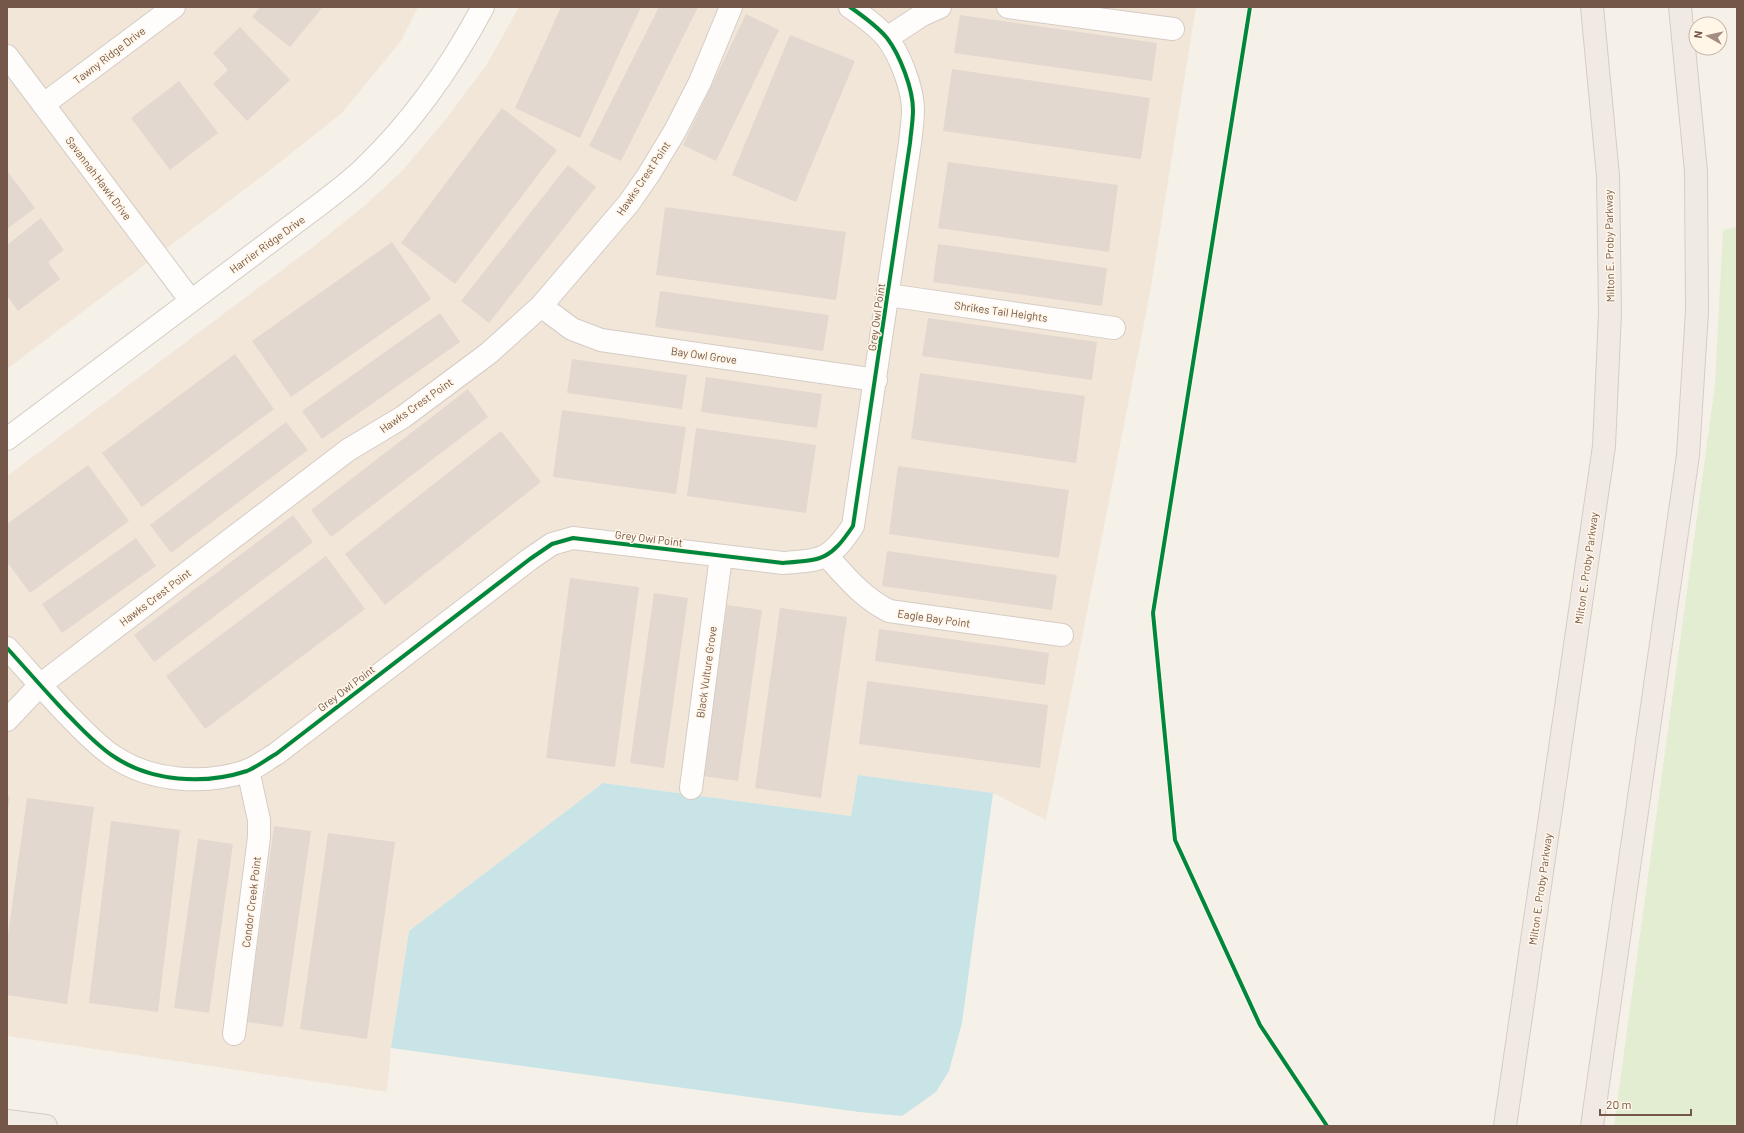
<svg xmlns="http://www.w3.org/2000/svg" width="1744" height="1133" font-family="Barlow,sans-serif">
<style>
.residential{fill:#f2e6d8}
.green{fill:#e2edd2}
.water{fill:#c9e4e7}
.building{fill:#e2d8d0}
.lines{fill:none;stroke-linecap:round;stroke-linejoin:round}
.minor-casing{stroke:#d4ccc5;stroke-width:24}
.primary-casing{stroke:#d5ccc5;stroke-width:24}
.trunk-casing{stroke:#d5ccc5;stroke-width:24}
.minor{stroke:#fefdfc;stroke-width:22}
.primary{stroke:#f2ede4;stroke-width:22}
.trunk{stroke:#f1eae4;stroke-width:22}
.cycleway-casing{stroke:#fff6e8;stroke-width:6}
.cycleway{stroke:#00873e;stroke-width:4}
.labels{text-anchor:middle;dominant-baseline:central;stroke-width:3;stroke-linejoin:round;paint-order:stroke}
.street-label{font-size:11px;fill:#745748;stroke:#fff6e8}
</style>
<rect width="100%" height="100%" fill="#f6f1e8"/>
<path class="residential" d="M7,7H418L401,41L342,113L265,174L7,369Z
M519,7H1196L1150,293L1046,820L993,793L858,775L851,816L603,783L409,931L391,1048L387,1092L7,1036V476L313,247L363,207L402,171L446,119L487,64Z"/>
<path class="green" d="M1737,227V1126H1614L1715,385L1723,230Z"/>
<path class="water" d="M858,775L993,793L962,1023L949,1071L936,1092L902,1116L859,1112L391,1048L409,931L603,783L851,816Z"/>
<path class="building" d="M260,7H323L290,47L252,17Z
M561,7H641L580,138L515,108Z
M659,7H698L621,161L589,146Z
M746,14L779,30L716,161L683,145Z
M960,15L1157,43L1152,81L954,53Z
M240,27L290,80L247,121L213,84L228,70L213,53Z
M790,35L855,61L796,202L732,175Z
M952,69L1150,98L1141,159L943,131Z
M179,81L218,133L170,170L131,118Z
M502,108L557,150L455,284L401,243Z
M948,162L1118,185L1109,252L938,228Z
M568,165L596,187L489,323L461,301Z
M7,171L35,208L7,229Z
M665,207L846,232L836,300L656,275Z
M41,218L64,250L48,262L60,279L18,311L7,296V245Z
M392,242L431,299L291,397L252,341Z
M938,244L1107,268L1102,306L933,282Z
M660,291L829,315L823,351L655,327Z
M440,313L460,342L322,439L302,411Z
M928,318L1097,342L1092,380L922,356Z
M235,354L274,409L142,507L102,453Z
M572,359L687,375L682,409L567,393Z
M920,373L1085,396L1076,463L911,439Z
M706,377L822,394L817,428L701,412Z
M468,389L488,417L331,537L311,510Z
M562,410L686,427L676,494L553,477Z
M286,422L308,450L171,553L150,525Z
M696,428L816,445L806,513L687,496Z
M501,431L541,482L385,605L345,554Z
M88,465L129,521L30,593L7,562V524Z
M898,466L1069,490L1059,558L889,534Z
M293,515L313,542L154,662L134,635Z
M136,538L156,566L62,633L42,604Z
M887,551L1057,575L1052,610L882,586Z
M326,556L365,609L205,729L166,676Z
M570,578L639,587L615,767L546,758Z
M654,593L688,598L664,768L630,763Z
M727,605L762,610L738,781L703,776Z
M780,608L847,617L821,798L755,788Z
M879,629L1049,653L1045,685L875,661Z
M867,681L1048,705L1040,768L859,744Z
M7,796L10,797L8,808H7Z
M27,798L94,807L67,1004L7,995V942Z
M111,821L180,830L158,1012L89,1003Z
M274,826L311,831L283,1027L247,1022Z
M328,833L395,842L367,1039L300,1029Z
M198,839L233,844L209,1013L174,1008Z"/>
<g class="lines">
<defs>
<path id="minor" d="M1008,7L1173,29
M887,38L922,15L940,7
M7,56L191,301
M44,104L174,7
M888,295L1114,328
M541,306L572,329L601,340L876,380
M7,439L323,202C336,192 349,182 361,171C411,124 451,67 483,7
M827,556C847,578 862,597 889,611L1062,635
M7,648C27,670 46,692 66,713C81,728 95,744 113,756C151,782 204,785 247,771C257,767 267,759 276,754L530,559L552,544L573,538L783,563C823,560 830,560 853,526L910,143C911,132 913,121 913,110C913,89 900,55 887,38C877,26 863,16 850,7
M7,720L40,685L348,450L403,417L489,353L541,306L629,203L649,174L675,131L700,82L731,7
M691,788L721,556
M234,1034L259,837V820L248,770"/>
<path id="primary" d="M7,1121L46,1126"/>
<path id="trunk" d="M1505,1126L1604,446L1610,313L1608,176L1592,7
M1592,1126L1688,455L1697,311L1696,171L1680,7"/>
</defs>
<use href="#minor" class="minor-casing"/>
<use href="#primary" class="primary-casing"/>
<use href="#trunk" class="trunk-casing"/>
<use href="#minor" class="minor"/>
<use href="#primary" class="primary"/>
<use href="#trunk" class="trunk"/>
<defs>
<path id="cycleway" d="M1250,7L1153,613L1175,840L1260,1025L1327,1126
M7,648C27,670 46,692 66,713C81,728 95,744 113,756C151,782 204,785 247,771C257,767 267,759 276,754L530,559L552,544L573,538L783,563C823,560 830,560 853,526L910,143C911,132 913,121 913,110C913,89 900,55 887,38C877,26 863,16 850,7"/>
</defs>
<use href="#cycleway" class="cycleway-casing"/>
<use href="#cycleway" class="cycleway"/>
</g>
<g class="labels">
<g class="street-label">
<text transform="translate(109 55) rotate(-37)">Tawny Ridge Drive</text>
<text transform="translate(99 178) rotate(53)">Savannah Hawk Drive</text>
<text transform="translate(643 178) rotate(-56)">Hawks Crest Point</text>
<text transform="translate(267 244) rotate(-36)">Harrier Ridge Drive</text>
<text transform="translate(1609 246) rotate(-91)">Milton E. Proby Parkway</text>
<text transform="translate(1001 311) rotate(8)">Shrikes Tail Heights</text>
<text transform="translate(876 317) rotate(-82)">Grey Owl Point</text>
<text transform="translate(704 355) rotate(8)">Bay Owl Grove</text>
<text transform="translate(416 405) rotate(-35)">Hawks Crest Point</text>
<text transform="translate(649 538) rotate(7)">Grey Owl Point</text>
<text transform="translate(1586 568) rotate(-82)">Milton E. Proby Parkway</text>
<text transform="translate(155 597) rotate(-37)">Hawks Crest Point</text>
<text transform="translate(934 618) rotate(8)">Eagle Bay Point</text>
<text transform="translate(706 672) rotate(-82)">Black Vulture Grove</text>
<text transform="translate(346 688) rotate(-37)">Grey Owl Point</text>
<text transform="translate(1540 889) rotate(-82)">Milton E. Proby Parkway</text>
<text transform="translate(251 902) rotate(-83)">Condor Creek Point</text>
</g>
</g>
<rect width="1744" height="1133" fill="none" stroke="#745748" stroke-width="16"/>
<g transform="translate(1708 36) rotate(278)"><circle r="19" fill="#fff6e8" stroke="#c7b6a8"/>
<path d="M0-3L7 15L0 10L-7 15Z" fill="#a28d80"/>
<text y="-6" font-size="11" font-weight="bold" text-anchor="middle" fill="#745748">N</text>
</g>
<path d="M1600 1109v6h91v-6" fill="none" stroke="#745748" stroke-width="2"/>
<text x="1606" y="1109" font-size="12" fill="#745748" stroke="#fff6e8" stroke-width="3" paint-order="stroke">20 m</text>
</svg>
